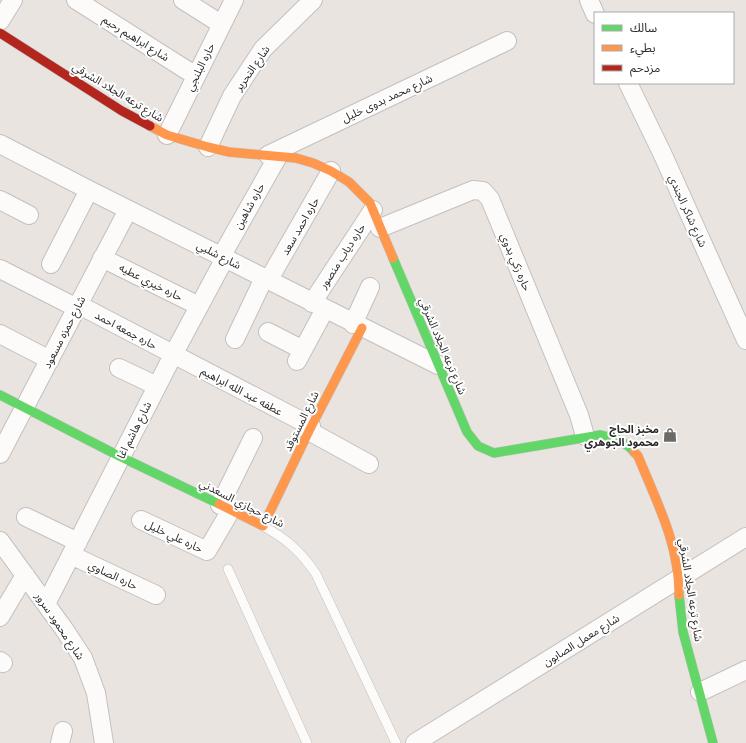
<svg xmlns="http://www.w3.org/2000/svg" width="746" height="743" font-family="'Public Sans','Noto Sans Arabic',sans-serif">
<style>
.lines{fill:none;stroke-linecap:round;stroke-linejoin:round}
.lane-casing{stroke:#c2c0c1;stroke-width:10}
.street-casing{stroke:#c2c0c1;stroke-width:20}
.fast-casing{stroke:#c2c0c1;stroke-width:10}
.slow-casing{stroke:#c2c0c1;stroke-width:10}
.jam-casing{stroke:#c2c0c1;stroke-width:10}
.lane{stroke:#fcfbfa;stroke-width:9}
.street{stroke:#fcfbfa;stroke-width:18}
.fast{stroke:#63d668;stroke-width:9}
.slow{stroke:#ff974d;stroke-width:9}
.jam{stroke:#b3261e;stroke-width:9}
.labels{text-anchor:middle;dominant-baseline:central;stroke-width:4;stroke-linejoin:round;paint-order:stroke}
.street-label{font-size:11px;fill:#2a2a2a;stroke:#fff}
.poi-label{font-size:11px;font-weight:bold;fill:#2a2a2a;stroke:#fff;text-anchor:end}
</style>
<rect width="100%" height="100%" fill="#e9e4df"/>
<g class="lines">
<defs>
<path id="lane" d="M263,526C287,539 301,552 316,574L396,743
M228,569L307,743"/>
<path id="street" d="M76,0L196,76
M183,0L221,24
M589,0L595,14
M0,21L13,0
M628,83L662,153L746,340
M167,135L234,0
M0,144L89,190L438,365
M208,147L232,96L263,49L313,0
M268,155L507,41
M0,200L29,215
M380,228L473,190L483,191L490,199L579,415L585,436
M221,257L278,156
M102,258L199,306
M51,264L89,190
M0,269L77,308
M268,281L331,171
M312,303L373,210
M79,305L311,426
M353,324L370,287
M268,332L303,350
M0,334L50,360
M235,339L264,278
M297,361L325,309
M119,368L157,386
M309,431L369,464
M0,454L128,210
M220,505L253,438
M26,517L78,542
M141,520L207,551L231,510
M0,541L64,629L83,658L96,693L104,743
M71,555L156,595
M46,604L173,355L225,258
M0,617L25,575
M0,661L3,663
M700,692L746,670
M60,743L63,731
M415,743L746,537"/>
<path id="fast" d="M393,258L467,432L478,446L494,453L600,435C614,438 625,441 634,452
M0,395L121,457L219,504
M679,595L683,632L713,743"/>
<path id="slow" d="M150,126L167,135L208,147L229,152L296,158L313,163L331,171L349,182L370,203L393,258
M634,452L638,456C657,503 679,543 679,595
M219,504L263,526L309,431L362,328"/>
<path id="jam" d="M0,33L122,111L150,126"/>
</defs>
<use href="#lane" class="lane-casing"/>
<use href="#street" class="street-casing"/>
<use href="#fast" class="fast-casing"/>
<use href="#slow" class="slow-casing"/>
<use href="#jam" class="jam-casing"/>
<use href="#lane" class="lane"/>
<use href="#street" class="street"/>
<use href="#fast" class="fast"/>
<use href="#slow" class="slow"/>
<use href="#jam" class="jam"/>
</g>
<defs>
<symbol id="shop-bare" viewBox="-9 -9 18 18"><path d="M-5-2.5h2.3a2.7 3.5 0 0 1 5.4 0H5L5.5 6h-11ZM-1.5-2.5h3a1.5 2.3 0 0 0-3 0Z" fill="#6d6b69" stroke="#fff" stroke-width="2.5" paint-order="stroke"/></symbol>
</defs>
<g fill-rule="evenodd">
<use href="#shop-bare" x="660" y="425" width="20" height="20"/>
</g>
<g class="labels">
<g class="street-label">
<text transform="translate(136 38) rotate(32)">شارع ابراهيم رحيم</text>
<text transform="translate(200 67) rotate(-64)">حاره البلنجي</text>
<text transform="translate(252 68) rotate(-55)">شارع التحرير</text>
<text transform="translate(118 92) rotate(31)">شارع ترعه الجلاد الشرقي</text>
<text transform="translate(387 98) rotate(-25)">شارع محمد بدوى خليل</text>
<text transform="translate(249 206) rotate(-61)">حاره شاهين</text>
<text transform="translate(688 211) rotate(66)">شارع شاكر الجندي</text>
<text transform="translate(300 226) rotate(-60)">حاره احمد سعد</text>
<text transform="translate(219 255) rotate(27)">شارع شلبي</text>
<text transform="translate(342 256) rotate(-57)">حاره دياب منصور</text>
<text transform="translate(516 262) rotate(67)">حاره زكي بدوي</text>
<text transform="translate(151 282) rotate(27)">حاره خيري عطيه</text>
<text transform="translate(126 330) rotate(28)">حاره جمعه احمد</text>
<text transform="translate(64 332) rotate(-63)">شارع حمزه مسعود</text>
<text transform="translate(443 346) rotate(67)">شارع ترعه الجلاد الشرقي</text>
<text transform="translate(242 391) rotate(28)">عطفه عبد الله ابراهيم</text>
<text transform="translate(301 421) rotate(-64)">شارع المستوقد</text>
<text transform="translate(134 430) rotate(-63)">شارع هاشم اغا</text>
<text transform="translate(242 503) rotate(27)">شارع حجازي السعدني</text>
<text transform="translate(174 536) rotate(25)">حاره علي خليل</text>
<text transform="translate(113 575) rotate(25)">حاره الصاوي</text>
<text transform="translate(691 590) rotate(81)">شارع ترعه الجلاد الشرقي</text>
<text transform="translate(60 626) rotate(56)">شارع محمود سرور</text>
<text transform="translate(581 640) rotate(-32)">شارع معمل الصابون</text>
</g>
<g class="poi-label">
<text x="659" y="429">مخبز الحاج<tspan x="659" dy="13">محمود الجوهري</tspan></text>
</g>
</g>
<rect x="594" y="12" width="140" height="72" fill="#ffffff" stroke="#aaaaaa"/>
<rect x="602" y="25" width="20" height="6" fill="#63d668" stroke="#aaaaaa"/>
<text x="630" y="32" font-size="12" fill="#2a2a2a">سالك</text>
<rect x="602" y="45" width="20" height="6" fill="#ff974d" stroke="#aaaaaa"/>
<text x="630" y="52" font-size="12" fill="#2a2a2a">بطيء</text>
<rect x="602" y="65" width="20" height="6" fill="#b3261e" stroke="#aaaaaa"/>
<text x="630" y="72" font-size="12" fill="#2a2a2a">مزدحم</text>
</svg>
